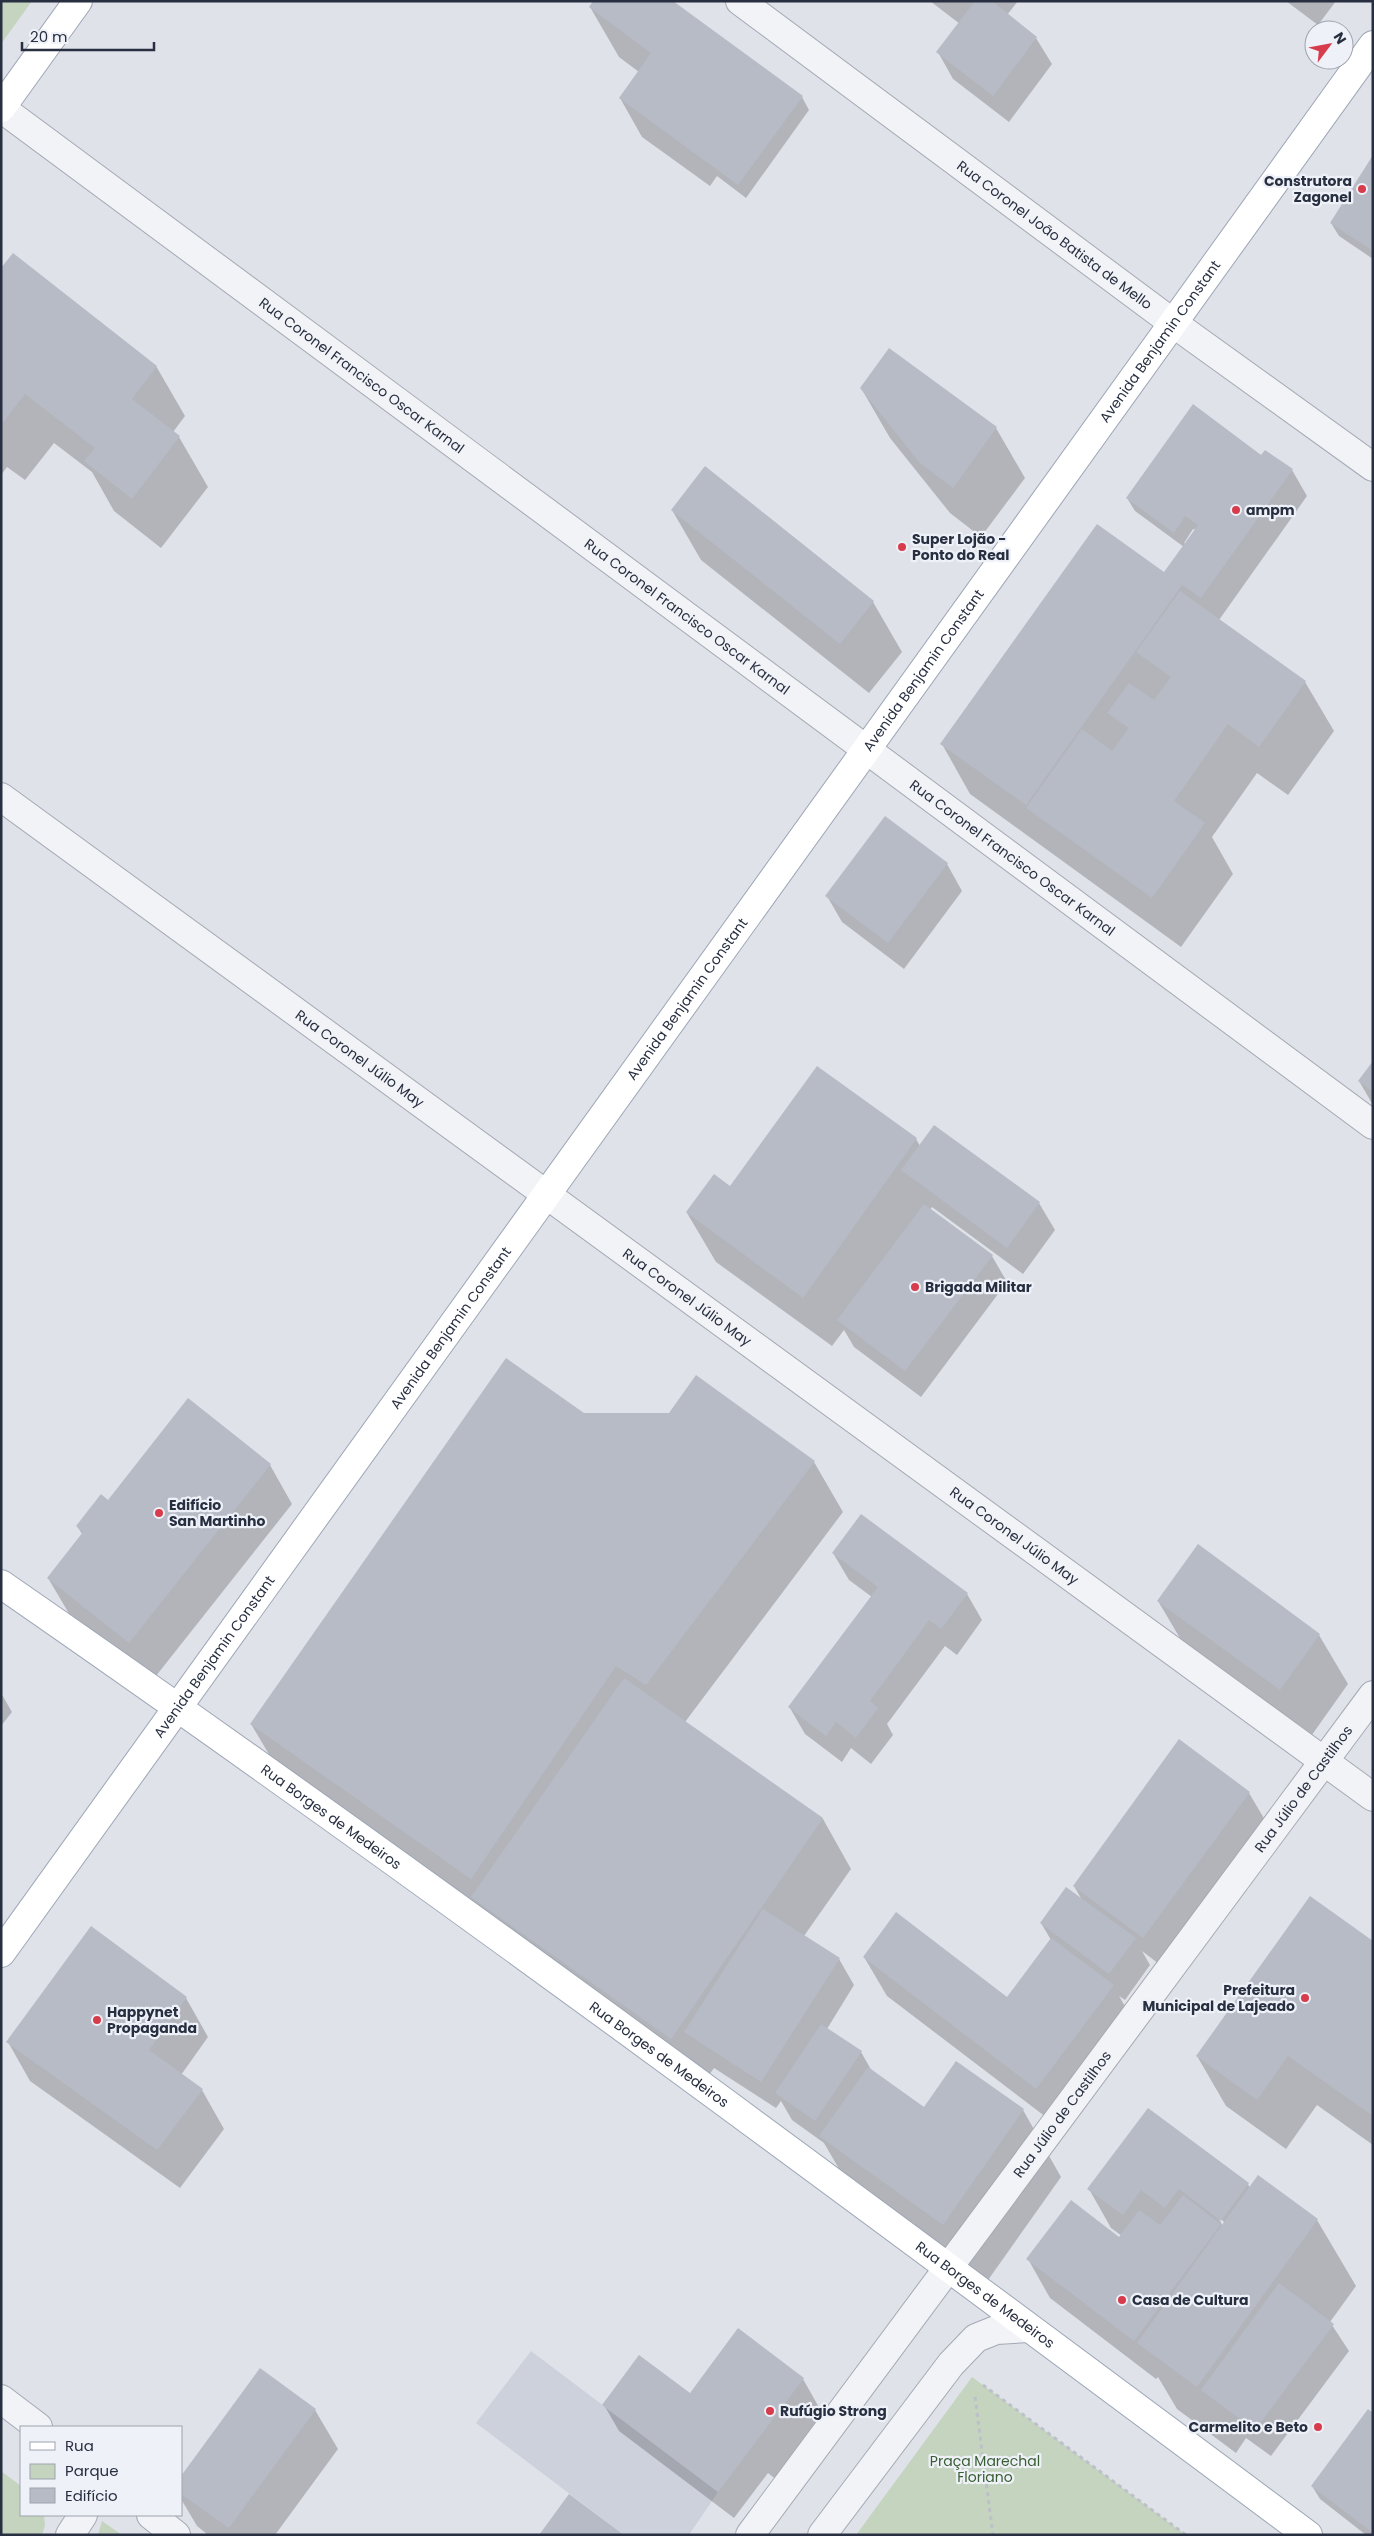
<svg xmlns="http://www.w3.org/2000/svg" width="1374" height="2536" font-family="Poppins,sans-serif">
<style>
.built{fill:#cdd1db}
.green{fill:#c4d4bf}
.shadow{fill:#0003;fill-rule:evenodd}
.building{fill:#b6bbc6}
.lines{fill:none;stroke-linecap:round;stroke-linejoin:round}
.minor-casing{stroke:#a4a9b3;stroke-width:30}
.major-casing{stroke:#9da6b6;stroke-width:30}
.path{stroke:#bdc0c8;stroke-width:3;stroke-dasharray:4 4;stroke-linecap:butt}
.minor{stroke:#f2f3f7;stroke-width:28}
.major{stroke:#fff;stroke-width:28}
.poi-dot{fill:#d63c4b;stroke:#eef1f7;stroke-width:2}
.labels{text-anchor:middle;dominant-baseline:central;stroke-width:4.5;stroke-linejoin:round;paint-order:stroke}
.poi-label{font-size:14px;font-weight:bold;fill:#272f41;stroke:#eef1f7;text-anchor:start}
.street-label{font-size:14px;fill:#272f41;stroke:#eef1f7}
.park-label{font-size:14px;fill:#395e33;stroke:#eef1f7}
</style>
<rect width="100%" height="100%" fill="#dfe2e9"/>
<path class="built" d="M531,2351L718,2492L689,2535H624L476,2423Z"/>
<path class="green" d="M1,1H32L1,44Z
M972,2377L1186,2535H856Z
M1,2471L21,2486V2515H44L45,2525L42,2535H1Z
M102,2521L122,2535H98Z"/>
<path class="shadow" d="M930,1H1018L1007,15L1036,38L1052,64L1009,122L953,79L938,52L960,24Z
M1286,1H1336L1318,25Z
M590,7L802,97L809,110L746,198L717,176L710,186L642,137L620,98L639,72L619,57Z
M1373,157V259L1339,236L1331,223Z
M1,270L156,366L185,416L173,432L179,437L208,487L161,548L114,511L92,472L54,443L25,480L7,467L1,475Z
M861,388L996,428L1025,478L981,537L950,513L890,438Z
M1259,454L1292,470L1307,496L1219,620L1305,682L1334,731L1288,795L1257,773L1212,837L1233,874L1181,947L970,794L942,744L1168,577L1184,547L1135,511L1127,498ZM1193,529L1196,530L1186,544L1184,543Z
M672,510L873,602L902,652L869,693L701,560Z
M947,864L962,891L904,969L842,922L827,896Z
M1373,1063V1105L1359,1081Z
M818,1068L916,1139L920,1146L934,1127L1039,1203L1055,1230L1023,1274L932,1207L930,1210L992,1256L1007,1282L921,1397L854,1347L844,1330L832,1346L716,1262L687,1213L730,1188Z
M584,1414L814,1462L843,1512L685,1722L823,1819L851,1869L804,1936L839,1959L854,1985L827,2029L861,2052L873,2073L924,2109L1023,2110L1061,2177L981,2290L859,2203L824,2143L792,2120L781,2101L776,2108L714,2068L700,2088L280,1773L251,1724Z
M270,1465L292,1504L152,1681L71,1617L48,1578L82,1534L77,1526L108,1502Z
M833,1553L967,1594L982,1620L957,1655L945,1646L887,1724L893,1735L871,1764L851,1748L842,1762L805,1734L790,1708L872,1597L849,1580Z
M1158,1601L1319,1635L1348,1684L1309,1739L1187,1650Z
M1,1693L12,1712L1,1726Z
M1180,1741L1249,1793L1265,1820L1159,1964L1142,1951L1150,1965L1125,2000L1119,1996L1136,2025L1059,2127L887,1996L864,1957L1007,1999L1051,1940L1041,1923L1082,1900L1074,1886Z
M1373,1942V2145L1317,2105L1286,2149L1226,2106L1197,2056Z
M186,1998L208,2037L181,2075L202,2090L224,2129L180,2188L30,2081L8,2042Z
M1258,2177L1317,2220L1356,2286L1330,2322L1349,2351L1271,2456L1246,2438L1236,2453L1177,2409L1158,2377L1156,2379L1050,2298L1028,2259L1119,2239L1122,2236L1111,2228L1089,2189L1248,2184L1250,2188ZM1219,2215L1225,2224L1223,2226L1217,2216Z
M803,2379L825,2418L778,2481L768,2473L734,2518L619,2431L604,2405L694,2398Z
M315,2410L338,2449L275,2535H208L197,2526L181,2499V2478Z
M1373,2414V2535H1366L1320,2499L1312,2486Z"/>
<path class="building" d="M593,1H673L803,96L738,185L619,98L651,53L589,7Z
M975,1H992L1037,37L993,96L936,52Z
M1373,155V251L1330,223Z
M13,253L157,366L132,399L180,436L132,499L84,461L95,448L25,394L1,425V268Z
M889,348L997,427L953,488L920,463L860,388Z
M1193,404L1261,455L1265,450L1293,469L1201,598L1182,585L1026,805L940,744L1097,524L1164,572L1198,525L1185,516L1174,533L1126,498Z
M705,466L874,601L840,644L671,510Z
M1180,591L1306,681L1259,747L1228,724L1174,801L1205,823L1152,898L1026,808L1082,729L1112,751L1129,728L1107,713L1129,683L1154,700L1171,677L1136,652Z
M885,816L948,863L888,943L825,896Z
M1373,1061V1092L1358,1081Z
M817,1066L917,1138L803,1298L686,1212L714,1174L730,1186Z
M934,1125L1040,1202L1007,1248L901,1170Z
M924,1204L993,1255L905,1371L837,1320Z
M506,1358L584,1413H669L696,1375L815,1461L646,1685L616,1666L471,1879L250,1724Z
M188,1398L271,1464L129,1643L47,1578L83,1532L76,1526L101,1494L108,1500Z
M861,1514L968,1593L941,1629L929,1620L870,1701L878,1708L856,1738L836,1722L826,1736L788,1707L878,1587L832,1553Z
M1198,1544L1320,1634L1280,1690L1157,1601Z
M624,1678L823,1818L671,2039L471,1897Z
M1179,1739L1250,1792L1143,1938L1073,1886Z
M1066,1887L1136,1938L1109,1974L1040,1923Z
M1310,1896L1373,1941V2116L1288,2056L1257,2100L1196,2056Z
M763,1909L840,1958L761,2082L684,2032Z
M896,1912L1007,1997L1051,1938L1114,1985L1036,2089L863,1957Z
M91,1926L187,1997L149,2050L203,2089L157,2150L6,2042Z
M821,2024L862,2051L815,2121L775,2093Z
M956,2061L1024,2109L943,2225L819,2136L868,2067L924,2107Z
M1148,2108L1249,2183L1221,2221L1179,2189L1165,2208L1141,2190L1123,2215L1087,2189Z
M1258,2175L1318,2219L1197,2387L1137,2343Z
M1183,2195L1221,2224L1134,2341L1026,2259L1071,2200L1119,2237L1139,2210L1160,2225Z
M1279,2283L1334,2324L1255,2430L1201,2390Z
M738,2328L804,2378L718,2492L602,2405L639,2355L690,2393Z
M260,2368L316,2409L229,2528L181,2494V2476Z
M1368,2409L1373,2413V2533L1311,2486Z
M569,2494L624,2535H539Z"/>
<g class="lines">
<defs>
<g id="minor">
<path id="s1" d="M740,1L1173,323L1373,467"/>
<path id="s2" d="M1,108L1373,1125"/>
<path id="s3" d="M1,797L1373,1797"/>
<path d="M1,2399L38,2427"/>
<path d="M151,2515L176,2535"/>
<path d="M70,2535L83,2515"/>
<path id="s4" d="M750,2535L1373,1695"/>
<path d="M822,2535L951,2364L976,2338L996,2330L1029,2328"/>
</g>
<g id="major">
<path d="M1,108L78,1"/>
<path id="s5" d="M1,1584C444,1891 876,2213 1308,2535"/>
<path id="s6" d="M1,1953L1373,45"/>
</g>
</defs>
<use href="#minor" class="minor-casing"/>
<use href="#major" class="major-casing"/>
<path class="path" d="M983,2385L1186,2535
M975,2397L993,2535"/>
<use href="#minor" class="minor"/>
<use href="#major" class="major"/>
</g>
<g class="poi-dot">
<circle cx="1362" cy="189" r="5"/>
<circle cx="1236" cy="510" r="5"/>
<circle cx="902" cy="547" r="5"/>
<circle cx="915" cy="1287" r="5"/>
<circle cx="159" cy="1513" r="5"/>
<circle cx="1305" cy="1998" r="5"/>
<circle cx="97" cy="2020" r="5"/>
<circle cx="1122" cy="2300" r="5"/>
<circle cx="770" cy="2411" r="5"/>
<circle cx="1318" cy="2427" r="5"/>
</g>
<g class="labels">
<g class="poi-label">
<text x="1352" y="181" text-anchor="end">Construtora<tspan x="1352" dy="16">Zagonel</tspan></text>
<text x="1246" y="510">ampm</text>
<text x="912" y="539">Super Lojão -<tspan x="912" dy="16">Ponto do Real</tspan></text>
<text x="925" y="1287">Brigada Militar</text>
<text x="169" y="1505">Edifício<tspan x="169" dy="16">San Martinho</tspan></text>
<text x="1295" y="1990" text-anchor="end">Prefeitura<tspan x="1295" dy="16">Municipal de Lajeado</tspan></text>
<text x="107" y="2012">Happynet<tspan x="107" dy="16">Propaganda</tspan></text>
<text x="1132" y="2300">Casa de Cultura</text>
<text x="780" y="2411">Rufúgio Strong</text>
<text x="1308" y="2427" text-anchor="end">Carmelito e Beto</text>
</g>
<g class="street-label">
<text stroke="none"><textPath href="#s1" startOffset="392">Rua Coronel João Batista de Mello</textPath></text>
<text stroke="none"><textPath href="#s6" startOffset="1985">Avenida Benjamin Constant</textPath></text>
<text stroke="none"><textPath href="#s2" startOffset="449">Rua Coronel Francisco Oscar Karnal</textPath></text>
<text stroke="none"><textPath href="#s2" startOffset="854">Rua Coronel Francisco Oscar Karnal</textPath></text>
<text stroke="none"><textPath href="#s6" startOffset="1580">Avenida Benjamin Constant</textPath></text>
<text stroke="none"><textPath href="#s2" startOffset="1259">Rua Coronel Francisco Oscar Karnal</textPath></text>
<text stroke="none"><textPath href="#s6" startOffset="1175">Avenida Benjamin Constant</textPath></text>
<text stroke="none"><textPath href="#s3" startOffset="444">Rua Coronel Júlio May</textPath></text>
<text stroke="none"><textPath href="#s3" startOffset="849">Rua Coronel Júlio May</textPath></text>
<text stroke="none"><textPath href="#s6" startOffset="770">Avenida Benjamin Constant</textPath></text>
<text stroke="none"><textPath href="#s3" startOffset="1254">Rua Coronel Júlio May</textPath></text>
<text stroke="none"><textPath href="#s6" startOffset="365">Avenida Benjamin Constant</textPath></text>
<text stroke="none"><textPath href="#s4" startOffset="929">Rua Júlio de Castilhos</textPath></text>
<text stroke="none"><textPath href="#s5" startOffset="404">Rua Borges de Medeiros</textPath></text>
<text stroke="none"><textPath href="#s5" startOffset="809">Rua Borges de Medeiros</textPath></text>
<text stroke="none"><textPath href="#s4" startOffset="524">Rua Júlio de Castilhos</textPath></text>
<text stroke="none"><textPath href="#s5" startOffset="1214">Rua Borges de Medeiros</textPath></text>
</g>
<g class="park-label">
<text x="985" y="2461">Praça Marechal<tspan x="985" dy="16">Floriano</tspan></text>
</g>
</g>
<rect width="1374" height="2536" fill="none" stroke="#272f41" stroke-width="5"/>
<rect x="20" y="2426" width="162" height="90" fill="#eef1f7" stroke="#9ea3ae"/>
<rect x="30" y="2442" width="25" height="8" fill="#ffffff" stroke="#9ea3ae"/>
<text x="65" y="2451" font-size="15" fill="#272f41">Rua</text>
<rect x="30" y="2464" width="25" height="15" fill="#c4d4bf" stroke="#9ea3ae"/>
<text x="65" y="2476" font-size="15" fill="#272f41">Parque</text>
<rect x="30" y="2488" width="25" height="15" fill="#b6bbc6" stroke="#9ea3ae"/>
<text x="65" y="2501" font-size="15" fill="#272f41">Edifício</text>
<g transform="translate(1329 45) rotate(58)"><circle r="24" fill="#eef1f7" stroke="#9ea3ae"/>
<path d="M0-4L9 19L0 12L-9 19Z" fill="#d63c4b"/>
<text y="-8" font-size="14" font-weight="bold" text-anchor="middle" fill="#272f41">N</text>
</g>
<path d="M22 42v8h132v-8" fill="none" stroke="#272f41" stroke-width="2.5"/>
<text x="30" y="42" font-size="15" fill="#272f41" stroke="#eef1f7" stroke-width="4" paint-order="stroke">20 m</text>
</svg>
